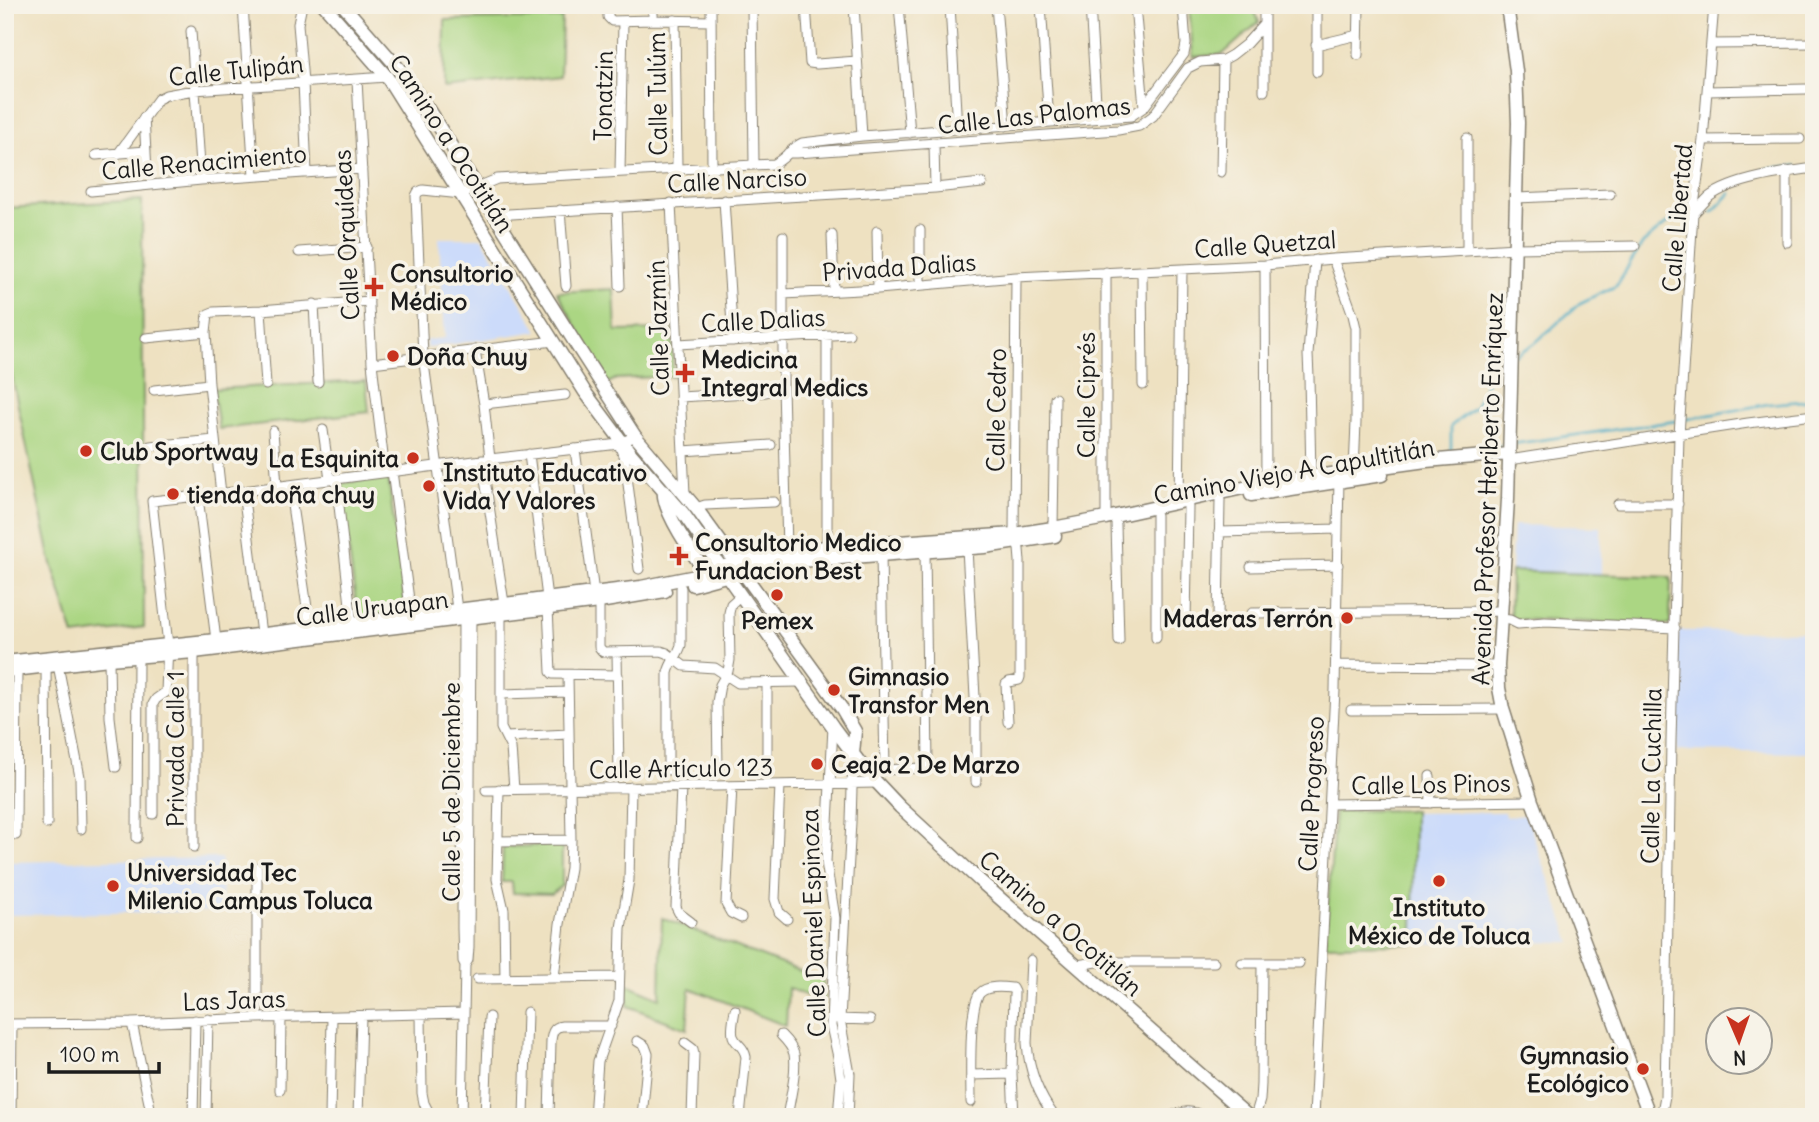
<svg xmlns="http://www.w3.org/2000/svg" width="1819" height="1122" font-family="Delius,sans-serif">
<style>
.built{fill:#ccdbfa}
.green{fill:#abd683;stroke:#647950;stroke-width:2}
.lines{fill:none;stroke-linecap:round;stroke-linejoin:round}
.stream{stroke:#44aac4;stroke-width:2.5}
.minor-casing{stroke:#857e6e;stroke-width:11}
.secondary-casing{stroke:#857e6e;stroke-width:15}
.minor{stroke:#fff;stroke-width:9}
.secondary{stroke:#fff;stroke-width:12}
.poi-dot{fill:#c8321e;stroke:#f7f3e8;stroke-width:2.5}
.labels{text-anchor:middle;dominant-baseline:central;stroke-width:7;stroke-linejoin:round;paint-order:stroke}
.street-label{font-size:24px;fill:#1c1c1c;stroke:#f7f3e8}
.poi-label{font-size:24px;font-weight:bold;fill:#1c1c1c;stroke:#f7f3e8;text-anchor:start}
</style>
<rect width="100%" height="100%" fill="#f7f3e8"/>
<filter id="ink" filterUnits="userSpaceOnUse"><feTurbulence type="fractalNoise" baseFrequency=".0143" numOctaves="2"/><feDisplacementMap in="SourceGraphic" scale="14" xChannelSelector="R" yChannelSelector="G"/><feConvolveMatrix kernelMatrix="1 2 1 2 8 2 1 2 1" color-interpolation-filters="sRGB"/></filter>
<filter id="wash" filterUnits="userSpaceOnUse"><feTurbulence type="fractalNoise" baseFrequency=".00686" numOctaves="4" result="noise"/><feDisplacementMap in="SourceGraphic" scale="28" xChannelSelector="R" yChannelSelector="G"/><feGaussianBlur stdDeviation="1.57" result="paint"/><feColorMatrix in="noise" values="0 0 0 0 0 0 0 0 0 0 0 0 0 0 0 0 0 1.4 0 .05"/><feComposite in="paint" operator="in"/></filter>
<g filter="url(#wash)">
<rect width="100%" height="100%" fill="#eee1c1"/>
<path class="built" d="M439,238H482L538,331L427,348L426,340L445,338Z
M1513,525L1601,527V575L1511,571Z
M1678,631L1814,632V753L1677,751Z
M1414,810L1415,813L1505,812L1506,817L1526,815L1571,942L1325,945L1335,811Z
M221,858L222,911L5,915V862Z"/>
<path class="green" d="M1189,5H1252L1259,22L1223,54L1193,57Z
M562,18L560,76L444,89L445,20Z
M142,200L144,627L74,636L50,557L5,344V208Z
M614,289L616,331L672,330L673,376L616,379L608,383L557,292Z
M366,381L369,412L219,429L213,389Z
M388,477L406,613L358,619L340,483Z
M1511,571L1671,577L1670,625L1510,619Z
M1414,810L1413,944L1325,945L1335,811Z
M562,845V885L552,894L513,893L512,882H502L503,847Z
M662,918L823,980L824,1003L788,988L786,1026L690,988L687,1029L628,1006L627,984L660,998Z"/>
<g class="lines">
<path class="stream" d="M1759,173L1771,168L1796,166
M1712,212L1731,193
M1516,355L1535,343L1580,303L1616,286L1643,243L1675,217
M1682,420L1768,404L1814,400
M1512,444L1676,421
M1451,452V426L1475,407L1492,371L1508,360
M1447,453L1506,445"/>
</g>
</g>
<g filter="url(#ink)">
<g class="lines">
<defs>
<path id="minor" d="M243,5L254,176
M302,5L298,24L303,82L307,173
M608,5V17L612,21L653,20L711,21
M711,5L712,167
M752,5L754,165
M806,5L810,63L817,64L857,61
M854,5L862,136
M899,5L910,133
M950,5L957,129
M996,5L1006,126
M1041,5L1049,122
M1090,5L1097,118
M1135,5L1144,107
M1317,5V72
M653,20V5
M675,20L677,168
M1264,24V91
M191,31L201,180
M1712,44L1814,43
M1316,45L1358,35
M1358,55L1359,5
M357,80L372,363L385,472
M1707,91L1806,89
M144,117L147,171
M1703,140L1800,139
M934,144L935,188
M788,153H797L1118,130L1139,126L1153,116L1188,68L1200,62L1223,60L1232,55L1246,44L1264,24V5
M118,154L158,99L166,95L194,90L387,77
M96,155L146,151
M620,172L623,21
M1221,172L1223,60
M91,191L201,180L362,169
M1517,198L1610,194
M724,200L733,341
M671,203L685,494
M617,207L620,286
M560,210L566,286
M1694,213C1699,208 1704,202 1709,197C1732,179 1785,172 1814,168
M494,215L935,188L982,183
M877,231L878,289
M832,235L834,291
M783,236V385L787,551
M1787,242V171
M1467,251V138
M299,252L367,247
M1333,259L1353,315L1356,328V422L1354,471
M1265,265L1266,483
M1142,271L1143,385
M920,285V230
M784,294L878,289L1016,277L1265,265L1333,259L1516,248L1635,246
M314,304L318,382
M261,310L266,385
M827,335V547
M146,338L206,332
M678,344L849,334
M475,350L484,404L490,459
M372,363L554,341
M154,390L209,384
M680,397L766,392
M484,404L565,395
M323,430L330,480
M273,431L277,486
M619,444L625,461L639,569
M150,446L215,440
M575,449L594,593
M683,451L771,445
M529,454L547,598
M482,460L504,603
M1509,460L1748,423L1814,415
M392,471L411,615
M1311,477L1309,377L1308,355L1315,260
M336,479L352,623
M289,485L310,628
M243,491L261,634
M221,494L209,384L206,332L208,314L213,312L261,310L369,301
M198,497L216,640
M1179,502L1182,269
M1618,504H1678
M696,508L705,505L774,502
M1156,515V638
M1106,518V272
M1116,524L1119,641
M1053,528L1055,398
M1219,532L1338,529
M967,548L976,716V782
M881,554L885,770
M1251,567L1338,565
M599,602V647L603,652L661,651L667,653L684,666L715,668L738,683L801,682
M548,608L551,672L553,674L618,675
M457,609L423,356L416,196L418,192L423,190L461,194L497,179L774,164C785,159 791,148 802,143L862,136L1131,116L1144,107L1184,54L1186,44L1183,5
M501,613V728L511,748L514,789
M1252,613L1501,611
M1218,618L1220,500
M1501,619L1510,620L1518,624L1545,622L1675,628
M1186,623L1188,507
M617,652L619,774
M109,659L110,717L116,767
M58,665L80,777L81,829
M1336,665L1498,666
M46,666L47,824
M767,684V768
M502,694L568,692
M1351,710L1503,709
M1008,722L1006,684L1009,682L1019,680L1020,677V561L1019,549L1014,534L1016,277
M833,727L826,862L835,918L831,1026L838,1057L841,1079L838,1117
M506,737L569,734
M718,769L717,702L720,685L728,671L730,660L729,613L731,604L740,596
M668,770V673C670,662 678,656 681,645V588
M866,771L921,768L928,764L925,551
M1430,776L1431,803
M780,785L775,899L779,912L787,919
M732,786L726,904L731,913L741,918
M681,787L676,907L679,913L691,922
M499,789L497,879L504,910L505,979
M486,790L877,783
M1330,804L1532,801
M153,814V704L156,699L166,692L168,645L152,501L243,491L490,459L619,444L635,436
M16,835L17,666
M137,838L138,657
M497,841L571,840
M194,847V652
M1031,960L1027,1043C1029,1070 1038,1095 1055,1117
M1242,963H1299
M465,965L468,960L469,947L471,617
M1077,965L1097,962H1214
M554,978L560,924L570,868L571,840L568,675
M477,979L619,977
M735,1010C734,1017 731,1028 733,1036C736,1045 744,1045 746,1057L740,1117
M421,1014L422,1093L424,1103L431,1117
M257,1018V867
M837,1019L870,1020
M132,1023L152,1117
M5,1024L132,1023L257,1018L464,1013
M781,1035C786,1040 792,1046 794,1054C797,1072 790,1099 787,1117
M637,1041L645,1046L648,1054L642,1117
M685,1043L693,1049L694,1054L692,1117
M971,1075L1012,1074
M280,1090L281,1018
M971,1102C971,1082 968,1006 980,993C987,985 1003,987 1012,988L1014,992L1012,1074L1014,1117
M11,1117L12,1024
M193,1117L195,1020
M206,1117L208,1019
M330,1117L332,1017
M358,1117L361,1016
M462,1117L465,965L463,961L462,928L463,618
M485,1117L489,1017
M524,1117L527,1012
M549,1117L551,1041C552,1033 553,1027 562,1026H611
M594,1117L598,1061L619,1001L621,928L629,880L631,787
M848,1117L850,1074L840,1019L851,822L853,754
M1168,1117C1182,1112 1191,1108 1203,1117
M1255,1117L1260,1100L1261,1084L1262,963
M1314,1117L1335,690L1339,478
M1661,1117L1665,1096L1671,741L1679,435L1693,213L1703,140L1714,5"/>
<path id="secondary" d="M324,5L387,77L585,392L632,455L683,513L833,727L866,771L900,807L979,880L1249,1117
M343,5L400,70L428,109L577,346L635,436L696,508L842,709L855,731L853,754
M1507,5L1516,71L1518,123L1508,499L1498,666L1499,688L1503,709L1532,801L1650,1117
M664,490C660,510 697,560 710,578
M1251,495L1382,475
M693,585L773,563L985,547L1055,536
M5,662L216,640L641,587L696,576L743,560L768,553L827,547L1014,534L1053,528L1106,518L1266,483L1426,461L1509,454
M5,671L109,659L194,652L599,602L665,591"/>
</defs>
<use href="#minor" class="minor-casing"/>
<use href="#secondary" class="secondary-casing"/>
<use href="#minor" class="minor"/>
<use href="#secondary" class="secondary"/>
</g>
</g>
<g class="poi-dot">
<path d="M370.5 276.5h7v7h7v7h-7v7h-7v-7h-7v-7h7z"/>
<circle cx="393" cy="356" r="7"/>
<path d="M681.5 362.5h7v7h7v7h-7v7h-7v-7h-7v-7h7z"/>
<circle cx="86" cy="451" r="7"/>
<circle cx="413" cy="458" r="7"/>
<circle cx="429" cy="486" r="7"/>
<circle cx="173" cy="494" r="7"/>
<path d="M675.5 545.5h7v7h7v7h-7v7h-7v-7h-7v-7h7z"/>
<circle cx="777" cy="595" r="7"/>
<circle cx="1347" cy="618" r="7"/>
<circle cx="834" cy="690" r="7"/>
<circle cx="817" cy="764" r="7"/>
<circle cx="1439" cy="881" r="7"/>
<circle cx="113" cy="886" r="7"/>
<circle cx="1643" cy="1069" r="7"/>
</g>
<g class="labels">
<g class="street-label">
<text transform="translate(236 70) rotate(-6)">Calle Tulipán</text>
<text transform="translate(657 94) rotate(-91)">Calle Tulúm</text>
<text transform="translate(603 96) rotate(-89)">Tonatzin</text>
<text transform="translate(1034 115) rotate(-6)">Calle Las Palomas</text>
<text transform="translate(452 143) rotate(57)">Camino a Ocotitlán</text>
<text transform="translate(204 162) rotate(-5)">Calle Renacimiento</text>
<text transform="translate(737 180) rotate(-3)">Calle Narciso</text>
<text transform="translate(1677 218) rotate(-85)">Calle Libertad</text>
<text transform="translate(346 235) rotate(-93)">Calle Orquídeas</text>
<text transform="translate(1265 244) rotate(-4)">Calle Quetzal</text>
<text transform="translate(899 267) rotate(-4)">Privada Dalias</text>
<text transform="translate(763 320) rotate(-3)">Calle Dalias</text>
<text transform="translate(658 328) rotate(-92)">Calle Jazmín</text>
<text transform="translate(1086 395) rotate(-90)">Calle Ciprés</text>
<text transform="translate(996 410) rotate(-89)">Calle Cedro</text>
<text transform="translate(1294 471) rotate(-10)">Camino Viejo A Capultitlán</text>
<text transform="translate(1487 489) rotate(-88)">Avenida Profesor Heriberto Enríquez</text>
<text transform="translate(372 608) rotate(-7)">Calle Uruapan</text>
<text transform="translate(175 749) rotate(-90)">Privada Calle 1</text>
<text transform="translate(681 768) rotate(-1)">Calle Artículo 123</text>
<text transform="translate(1651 776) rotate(-89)">Calle La Cuchilla</text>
<text transform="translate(1431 784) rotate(-1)">Calle Los Pinos</text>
<text transform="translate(451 792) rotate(-90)">Calle 5 de Diciembre</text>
<text transform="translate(1311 794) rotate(-87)">Calle Progreso</text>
<text transform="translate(813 923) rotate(-92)">Calle Daniel Espinoza</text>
<text transform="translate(1061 923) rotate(41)">Camino a Ocotitlán</text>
<text transform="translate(234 1000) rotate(-2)">Las Jaras</text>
</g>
<g class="poi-label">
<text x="390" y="273">Consultorio<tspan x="390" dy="28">Médico</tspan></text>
<text x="407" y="356">Doña Chuy</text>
<text x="701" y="359">Medicina<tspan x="701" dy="28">Integral Medics</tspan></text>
<text x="100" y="451">Club Sportway</text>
<text x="399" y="458" text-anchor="end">La Esquinita</text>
<text x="443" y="472">Instituto Educativo<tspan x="443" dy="28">Vida Y Valores</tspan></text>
<text x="187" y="494">tienda doña chuy</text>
<text x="695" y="542">Consultorio Medico<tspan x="695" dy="28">Fundacion Best</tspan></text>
<text x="1333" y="618" text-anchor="end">Maderas Terrón</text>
<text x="777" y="620" text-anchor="middle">Pemex</text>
<text x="848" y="676">Gimnasio<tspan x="848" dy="28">Transfor Men</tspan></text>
<text x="831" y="764">Ceaja 2 De Marzo</text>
<text x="127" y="872">Universidad Tec<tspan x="127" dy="28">Milenio Campus Toluca</tspan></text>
<text x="1439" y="907" text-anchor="middle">Instituto<tspan x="1439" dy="28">México de Toluca</tspan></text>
<text x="1629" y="1055" text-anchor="end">Gymnasio<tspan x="1629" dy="28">Ecológico</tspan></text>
</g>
</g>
<rect width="1819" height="1122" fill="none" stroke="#f7f3e8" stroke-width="28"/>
<g transform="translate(1739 1041) rotate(178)"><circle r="33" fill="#f7f3e8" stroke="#9f9d96" stroke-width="2"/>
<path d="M0-5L12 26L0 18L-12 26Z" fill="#c8321e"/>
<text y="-10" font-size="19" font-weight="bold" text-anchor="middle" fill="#1c1c1c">N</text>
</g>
<path d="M49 1062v10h110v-10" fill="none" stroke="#1c1c1c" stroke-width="3.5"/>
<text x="60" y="1062" font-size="21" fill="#1c1c1c" stroke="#f7f3e8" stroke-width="5" paint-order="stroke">100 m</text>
</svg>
